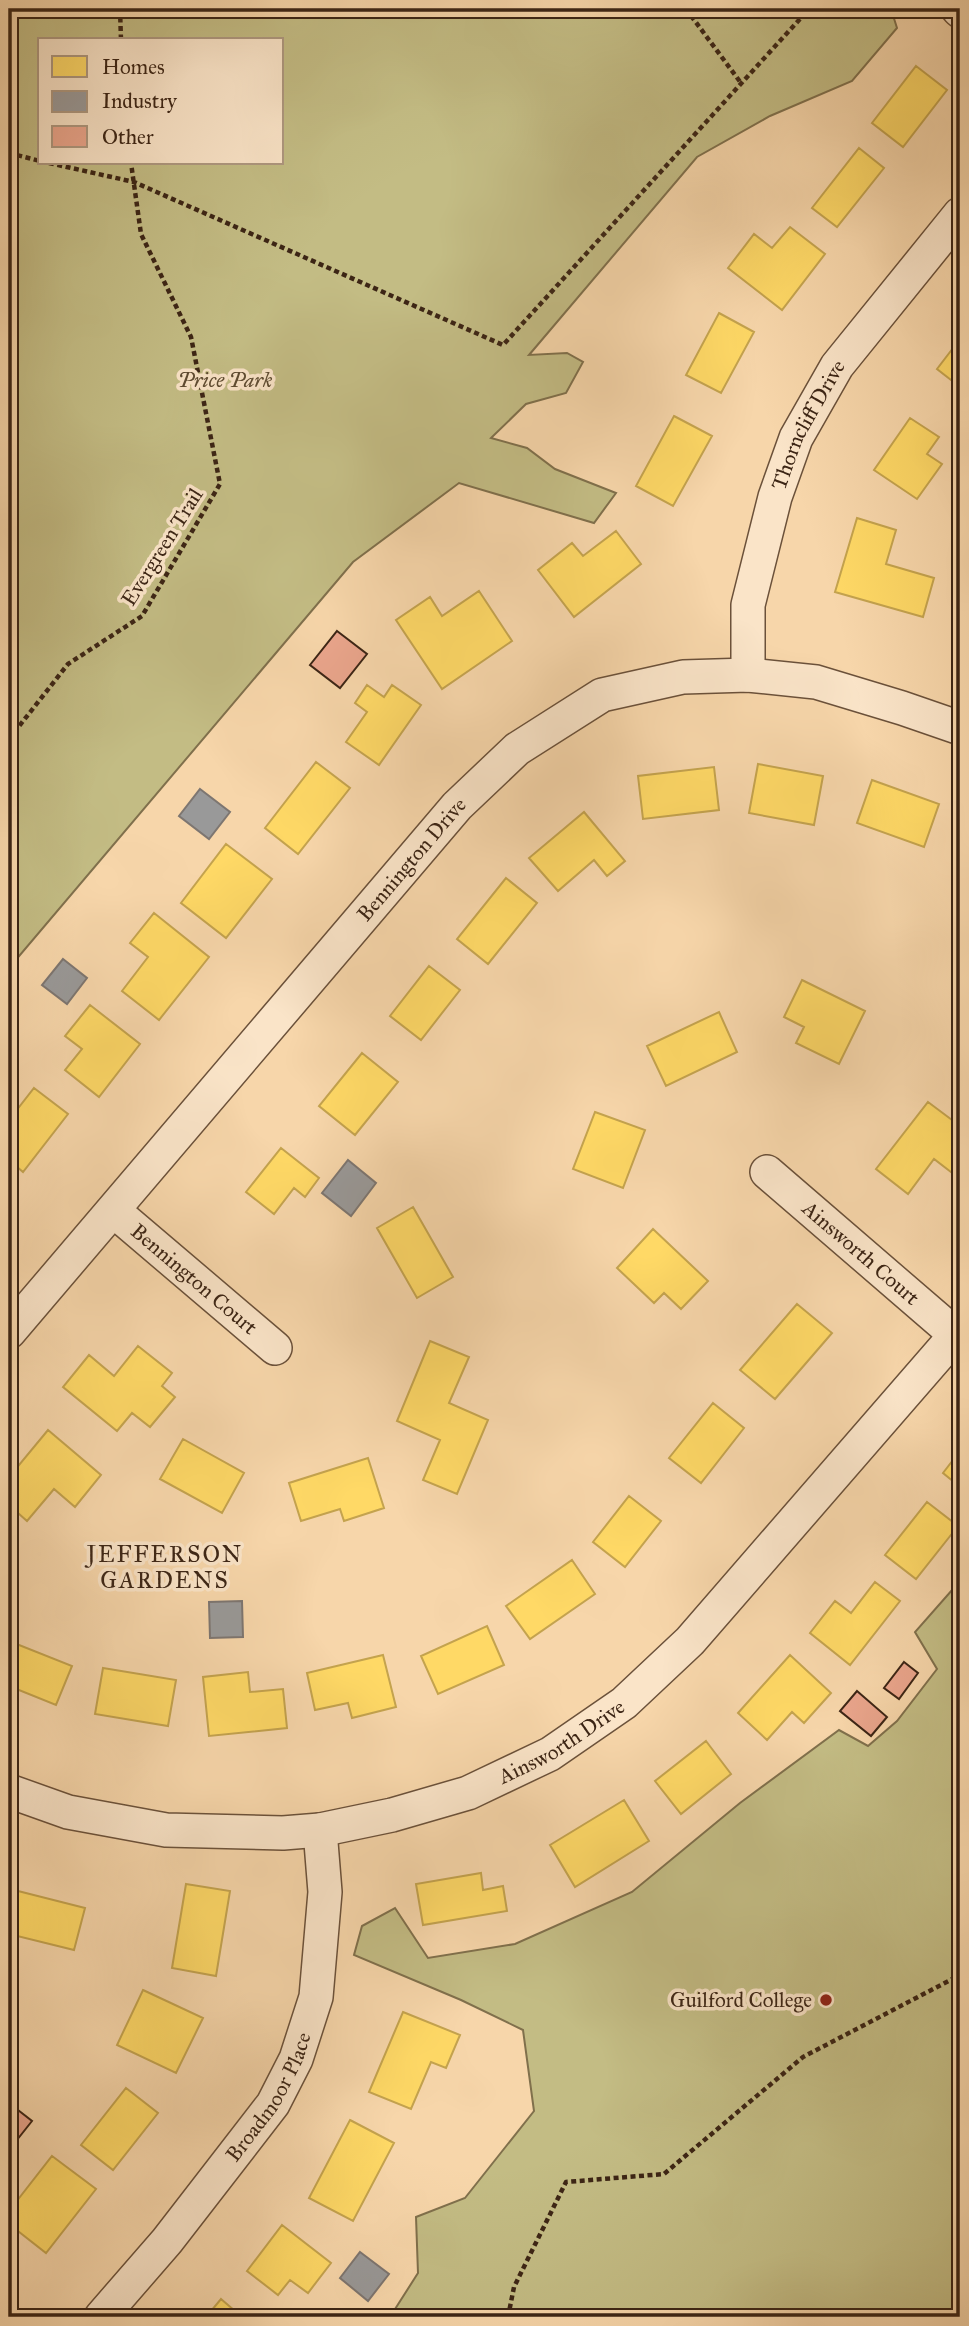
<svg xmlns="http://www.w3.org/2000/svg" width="969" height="2326" font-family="'IM FELL Great Primer',serif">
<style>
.green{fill:#c3bc84;stroke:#80704c;stroke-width:2;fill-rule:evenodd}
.homes{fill:#ffd966;stroke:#c4a34e;stroke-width:2}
.industry{fill:#999;stroke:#7d7671;stroke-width:2}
.building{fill:#eba68d;stroke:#3c2515;stroke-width:2}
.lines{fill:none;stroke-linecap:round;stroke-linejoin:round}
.street-casing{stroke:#6b513a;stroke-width:36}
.path{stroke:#3c2515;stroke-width:4.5;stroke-dasharray:5 3.5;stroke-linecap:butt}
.street{stroke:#fae4c8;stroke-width:33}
.poi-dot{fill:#8f2418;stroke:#fae4c8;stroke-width:2.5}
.labels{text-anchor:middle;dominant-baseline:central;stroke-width:7;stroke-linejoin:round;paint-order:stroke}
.park-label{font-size:21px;font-style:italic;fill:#5e4b31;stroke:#fae4c8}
.street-label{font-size:21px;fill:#3c2515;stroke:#fae4c8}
.poi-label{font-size:21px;fill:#3c2515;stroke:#fae4c8;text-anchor:end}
.neighbourhood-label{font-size:23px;letter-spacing:2px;fill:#3c2515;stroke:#fae4c8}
</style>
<rect width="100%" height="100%" fill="#f7d6aa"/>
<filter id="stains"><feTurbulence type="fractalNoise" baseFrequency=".00286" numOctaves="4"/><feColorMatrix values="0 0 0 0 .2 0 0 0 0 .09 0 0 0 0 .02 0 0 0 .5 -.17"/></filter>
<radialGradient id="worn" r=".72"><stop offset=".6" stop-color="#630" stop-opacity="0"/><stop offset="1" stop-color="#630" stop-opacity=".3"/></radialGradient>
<path class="green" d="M9,9H891L897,28L852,81L770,116L697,157L529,355L567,353L583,362L566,393L526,404L491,438L527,448L555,469L616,493L594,523L459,483L353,562L9,968ZM40,40H282V163H40Z
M960,1581V2317H390L418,2273L416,2217L465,2198L534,2111L523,2030L461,2000L354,1955L362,1926L395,1908L428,1958L515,1944L632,1892L740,1803L839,1730L868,1746L897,1721L937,1669L915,1632Z"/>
<path class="homes" d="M916,66L947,90L903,147L872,123Z
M859,148L884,168L837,227L812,208Z
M790,227L825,254L782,310L728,268L754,234L772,248Z
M719,313L754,332L721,393L686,375Z
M960,339V387L937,369Z
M674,416L712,436L673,506L636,486Z
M910,418L939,437L927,454L942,464L917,499L874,470Z
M857,518L896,530L886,564L934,578L923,617L835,592Z
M616,531L641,564L574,617L538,570L572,543L583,556Z
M479,591L512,641L442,689L396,620L430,597L442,616Z
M367,685L384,697L392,685L421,705L379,765L346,742L367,712L355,703Z
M316,762L350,788L298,854L265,828Z
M758,764L823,776L814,825L749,813Z
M714,767L719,810L643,819L638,776Z
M872,780L939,804L924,847L857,823Z
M584,812L625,861L607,876L594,860L558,891L529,858Z
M226,844L272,879L226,938L181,903Z
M506,878L537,903L488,964L457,939Z
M154,913L209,957L159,1020L122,991L148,957L130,943Z
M429,966L460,990L421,1040L390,1016Z
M802,980L865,1011L839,1064L796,1043L804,1027L784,1017Z
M90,1005L140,1044L99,1097L65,1070L82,1049L65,1036Z
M719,1012L737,1052L666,1086L647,1046Z
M362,1053L398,1082L355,1135L319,1106Z
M34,1088L68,1114L23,1172L9,1160V1120Z
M928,1102L960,1126V1179L934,1159L908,1194L876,1169Z
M595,1112L645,1130L623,1188L573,1169Z
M281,1148L319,1178L305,1197L294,1188L274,1214L246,1192Z
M413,1207L453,1277L417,1298L377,1228Z
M653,1229L708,1281L681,1309L664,1293L654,1303L617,1268Z
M797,1304L832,1333L775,1399L740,1370Z
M430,1341L469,1357L449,1403L488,1420L457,1494L423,1480L440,1440L397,1421Z
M138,1346L172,1373L162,1386L175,1397L150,1427L132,1413L117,1431L63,1387L89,1355L114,1376Z
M713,1403L744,1428L701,1483L669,1458Z
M48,1430L101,1475L75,1507L54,1489L27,1521L9,1505V1477Z
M183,1439L244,1473L222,1513L160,1479Z
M960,1451V1487L943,1473Z
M368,1458L384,1508L344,1521L340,1509L301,1521L289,1483Z
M629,1496L661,1521L625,1567L593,1542Z
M927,1502L958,1526L916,1579L885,1555Z
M572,1560L595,1594L530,1639L506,1606Z
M875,1582L900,1601L850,1665L810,1633L835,1601L851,1613Z
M487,1626L504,1665L438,1694L421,1656Z
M9,1641L72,1666L56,1705L9,1686Z
M383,1655L396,1707L352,1718L348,1703L315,1710L307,1673Z
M790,1655L831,1693L804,1723L792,1712L767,1740L738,1713Z
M103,1668L176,1680L168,1726L95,1714Z
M248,1672L250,1692L283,1689L287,1728L209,1736L203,1677Z
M706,1741L731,1774L681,1814L655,1781Z
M624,1800L649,1841L575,1887L550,1845Z
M481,1873L483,1890L503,1886L507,1911L423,1925L416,1884Z
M186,1884L230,1891L216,1976L172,1968Z
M14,1890L85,1908L74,1950L9,1934V1913Z
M143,1990L203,2018L176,2073L117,2045Z
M403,2012L460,2035L446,2068L431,2062L411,2109L369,2092Z
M126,2088L158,2113L113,2170L81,2145Z
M350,2120L394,2143L353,2221L309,2198Z
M52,2156L96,2189L46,2253L9,2224V2211Z
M282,2225L331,2263L308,2293L290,2280L278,2295L247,2271Z
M221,2299L242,2317H206Z"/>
<path class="industry" d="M200,789L230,812L209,839L179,816Z
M63,959L87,978L67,1004L42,985Z
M348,1160L376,1183L351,1216L322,1193Z
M242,1601L243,1637L210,1638L209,1602Z
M360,2252L389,2274L368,2301L340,2278Z"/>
<path class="building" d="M337,631L367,654L340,688L310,665Z
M904,1662L918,1673L899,1699L884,1688Z
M857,1691L887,1717L871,1736L840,1711Z
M9,2103L32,2121L9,2150Z"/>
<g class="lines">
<defs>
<g id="street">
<path d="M958,9L960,11"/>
<path id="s1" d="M748,675V605L775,497L796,438L837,366L960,214"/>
<path id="s2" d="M767,1172L956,1335"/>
<path id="s3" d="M114,1211L275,1348"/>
<path id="s4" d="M9,1332L457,806L517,749L602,695L683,677L748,675L816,682L902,708L960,728"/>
<path id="s5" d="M9,1791L68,1812L166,1830L283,1833L320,1830L392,1815L468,1793L550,1754L624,1703L690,1641L960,1330"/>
<path id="s6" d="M101,2317L167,2241L273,2104L296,2059L316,1997L325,1892L320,1830"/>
</g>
</defs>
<use href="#street" class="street-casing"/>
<path class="path" d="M120,9L121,40
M686,9L741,83
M9,153L40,161
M49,163L134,182L503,345L809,9
M9,739L68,664L142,616L220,484L191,337L141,234L131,163
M508,2317L514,2287L566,2182L664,2174L803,2057L960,1975
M868,2317H880"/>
<use href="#street" class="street"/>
</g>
<circle class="poi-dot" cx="826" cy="2000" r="7"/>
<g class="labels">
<g class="park-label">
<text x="225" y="380">Price Park</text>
</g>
<g class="street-label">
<text stroke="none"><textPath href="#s1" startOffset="261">Thorncliff Drive</textPath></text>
<text transform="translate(162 547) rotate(-58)">Evergreen Trail</text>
<text stroke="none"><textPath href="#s4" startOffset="621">Bennington Drive</textPath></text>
<text stroke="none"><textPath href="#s2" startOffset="124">Ainsworth Court</textPath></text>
<text stroke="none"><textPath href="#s3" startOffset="105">Bennington Court</textPath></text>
<text stroke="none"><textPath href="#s5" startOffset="576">Ainsworth Drive</textPath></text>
<text stroke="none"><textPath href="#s6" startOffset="278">Broadmoor Place</textPath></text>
</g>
<g class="poi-label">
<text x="812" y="2000">Guilford College</text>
</g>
<g class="neighbourhood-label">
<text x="165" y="1554">JEFFERSON<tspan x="165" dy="26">GARDENS</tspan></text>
</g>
</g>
<rect width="969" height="2326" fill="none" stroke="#f7d6aa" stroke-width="35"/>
<rect x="10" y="10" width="948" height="2305" fill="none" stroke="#3c2515" stroke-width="3.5"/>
<rect x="18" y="18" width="934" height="2291" fill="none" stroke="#3c2515" stroke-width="2"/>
<rect x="38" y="38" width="245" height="126" fill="#fae4c8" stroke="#ae9880" stroke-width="2"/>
<rect x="52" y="56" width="35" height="21" fill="#ffd966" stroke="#ae9880" stroke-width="2"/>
<text x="102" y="74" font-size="21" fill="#3c2515">Homes</text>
<rect x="52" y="91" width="35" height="21" fill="#999999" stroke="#ae9880" stroke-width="2"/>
<text x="102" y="108" font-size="21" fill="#3c2515">Industry</text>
<rect x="52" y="126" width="35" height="21" fill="#eba68d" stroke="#ae9880" stroke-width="2"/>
<text x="102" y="144" font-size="21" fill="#3c2515">Other</text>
<rect width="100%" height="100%" filter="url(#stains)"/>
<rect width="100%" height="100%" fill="url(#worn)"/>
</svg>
